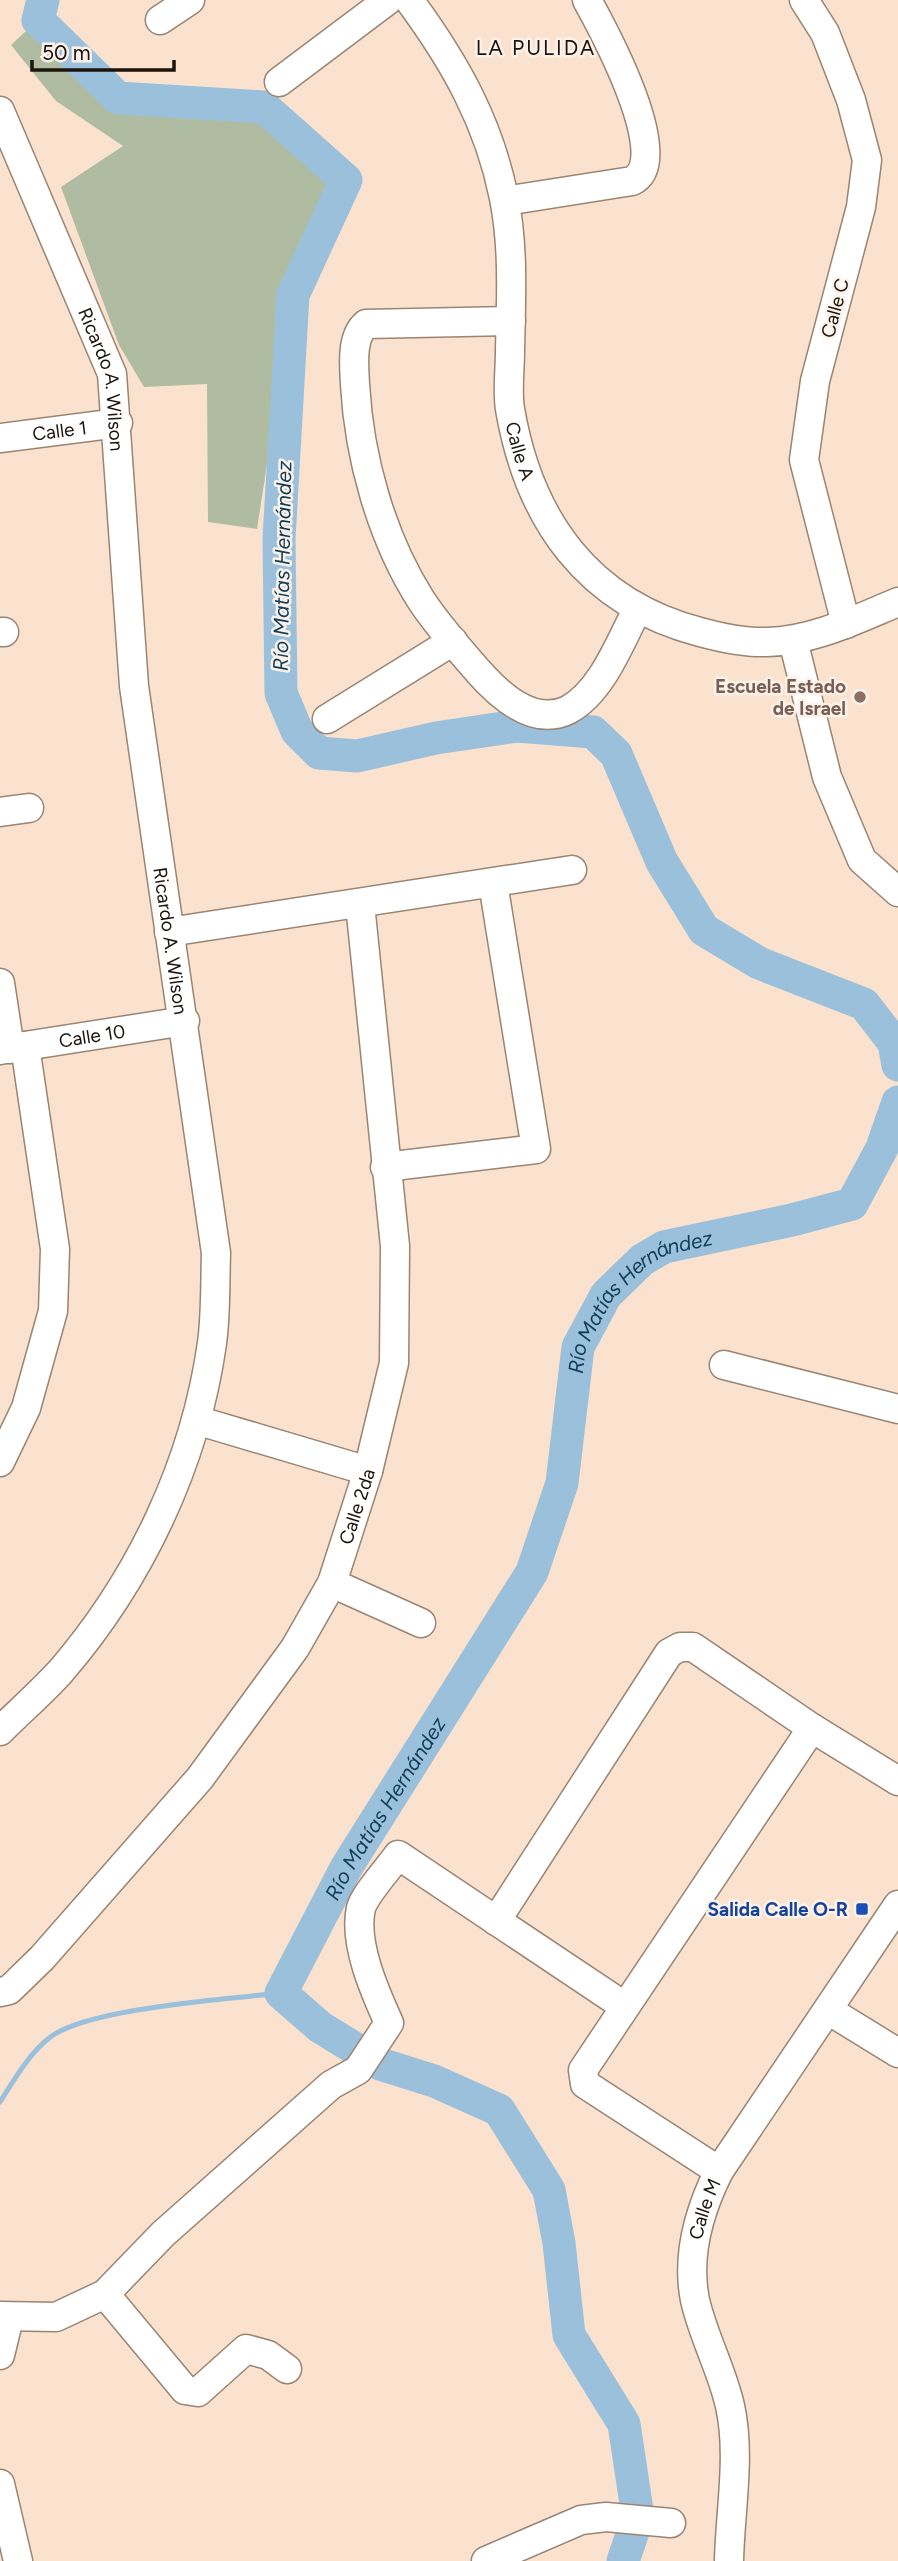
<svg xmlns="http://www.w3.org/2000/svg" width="898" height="2561" font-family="Figtree,sans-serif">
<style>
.green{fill:#b0bca1}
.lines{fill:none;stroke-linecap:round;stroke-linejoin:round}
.stream{stroke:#9bc0db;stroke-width:5}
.river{stroke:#9bc0db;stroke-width:33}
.minor-casing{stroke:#9a8472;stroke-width:31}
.minor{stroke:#fff;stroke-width:28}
.education-dot{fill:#8d6e63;stroke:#fcf2ea;stroke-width:2.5}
.transit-dot{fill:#1a4fb4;stroke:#fcf2ea;stroke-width:2.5}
.labels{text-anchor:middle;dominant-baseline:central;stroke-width:5;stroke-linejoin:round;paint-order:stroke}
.street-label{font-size:19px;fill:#1b130c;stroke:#fcf2ea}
.education-label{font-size:19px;font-weight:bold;fill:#785e54;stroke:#fcf2ea;text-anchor:end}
.transit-label{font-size:19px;font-weight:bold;fill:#164399;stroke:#fcf2ea;text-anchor:end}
.neighbourhood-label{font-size:21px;letter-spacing:2px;fill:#1b130c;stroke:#fcf2ea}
.water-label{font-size:21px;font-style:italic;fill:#103e5a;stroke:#fcf2ea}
</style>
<rect width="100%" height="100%" fill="#fae2ce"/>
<path class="green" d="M38,20L118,98L264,107L346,180L293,295L257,529L208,522L207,384L144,387L119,345L61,187L123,146L56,101L11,45Z"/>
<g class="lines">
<path class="stream" d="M0,2102C14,2080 28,2055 49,2038C86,2008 229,1999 281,1993"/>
<g class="river">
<path d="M43,0L38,20L118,98L264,107L346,180L293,295L279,539L281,693L297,731L319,753L357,756L436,738L517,726L593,732L616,754L662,862L704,930L759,963L864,1004L894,1043L898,1065"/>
<path id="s1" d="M623,2561L638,2517L624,2424L569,2335L559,2243L549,2190L499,2110L434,2081L380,2064L320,2027L281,1993L346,1868L532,1572L562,1483L578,1347L606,1295L642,1260L664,1247L792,1220L852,1204L882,1148L898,1102"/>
</g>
<defs>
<g id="minor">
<path id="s2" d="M409,0C454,61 489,122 504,198C514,248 511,300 510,351C510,370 507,391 510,409C529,520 588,603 700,632C722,638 744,643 767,642C813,641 857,619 898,602"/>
<path d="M804,0L825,33L851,100L867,160L861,207L815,381L804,460L846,624"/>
<path d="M160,20L190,0"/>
<path d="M279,82L388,0"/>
<path id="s3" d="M0,111L112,374L134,686L216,1253C215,1283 216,1314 212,1343C195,1464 140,1579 61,1671C42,1692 20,1711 0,1731"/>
<path d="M505,201L632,181C675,161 603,29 587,0"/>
<path d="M511,321L366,324C351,337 354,365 355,384C359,457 381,537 421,600C438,626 458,648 478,671C499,695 533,727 568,710C602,692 620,642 637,610"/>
<path id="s4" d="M0,438L118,423"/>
<path d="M0,632H4"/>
<path d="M793,640L827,777L862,860L898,892"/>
<path d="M327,719L453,641"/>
<path d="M0,812L29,808"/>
<path d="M169,932L572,870"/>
<path d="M0,983L10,1049"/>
<path id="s5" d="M0,1050L185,1021"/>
<path d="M385,1167L536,1149L493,883"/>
<path d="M724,1365L898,1409"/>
<path d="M196,1420L368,1471"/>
<path d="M0,1462L26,1408L53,1311L55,1249L25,1046"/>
<path d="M332,1583L421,1623"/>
<path d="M496,1921L669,1653L680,1647H693L812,1728L898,1781"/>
<path id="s6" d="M0,1992L9,1990L42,1958L200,1778L295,1648L332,1583L368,1471L394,1363L395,1246L360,904"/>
<path d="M828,2010L898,2053"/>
<path d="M719,2171L585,2084L583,2070L812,1728"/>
<path d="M105,2294L185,2390L198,2392L246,2349L268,2355L287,2369"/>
<path d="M0,2316L56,2317L105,2294L163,2234L331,2085L358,2070L389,2023C375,1992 353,1943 361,1908C365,1894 389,1868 398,1855L624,2006"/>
<path d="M0,2355L9,2318"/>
<path d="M0,2484L18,2561"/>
<path d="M486,2561L581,2520L606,2517L671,2523"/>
<path id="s7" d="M729,2561C730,2511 741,2455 730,2406C722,2370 703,2336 695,2300C686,2255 699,2211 719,2171L898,1905"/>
</g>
</defs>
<use href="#minor" class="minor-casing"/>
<use href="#minor" class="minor"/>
</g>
<circle class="education-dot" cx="860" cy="697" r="7"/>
<rect class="transit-dot" x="855" y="1902" width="14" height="14" rx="3.5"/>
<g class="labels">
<g class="street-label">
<text transform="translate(835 308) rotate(-75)">Calle C</text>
<text stroke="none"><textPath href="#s3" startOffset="289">Ricardo A. Wilson</textPath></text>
<text stroke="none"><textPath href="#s4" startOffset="60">Calle 1</textPath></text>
<text stroke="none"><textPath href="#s2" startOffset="476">Calle A</textPath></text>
<text stroke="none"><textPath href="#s3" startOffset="856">Ricardo A. Wilson</textPath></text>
<text stroke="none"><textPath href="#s5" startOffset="93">Calle 10</textPath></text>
<text stroke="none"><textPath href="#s6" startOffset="611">Calle 2da</textPath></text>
<text stroke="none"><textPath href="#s7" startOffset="360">Calle M</textPath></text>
</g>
<g class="education-label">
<text x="846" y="686">Escuela Estado<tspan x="846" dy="22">de Israel</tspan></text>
</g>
<g class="transit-label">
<text x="848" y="1909">Salida Calle O-R</text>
</g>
<g class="neighbourhood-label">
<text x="536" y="47">LA PULIDA</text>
</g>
<g class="water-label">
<text transform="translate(282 566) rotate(-89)">Río Matías Hernández</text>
<text stroke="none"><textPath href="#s1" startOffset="1536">Río Matías Hernández</textPath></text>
<text stroke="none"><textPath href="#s1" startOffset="948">Río Matías Hernández</textPath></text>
</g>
</g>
<path d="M32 60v10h142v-10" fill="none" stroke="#1b130c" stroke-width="3.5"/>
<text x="42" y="60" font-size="21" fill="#1b130c" stroke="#fcf2ea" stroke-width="5" paint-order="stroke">50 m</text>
</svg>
